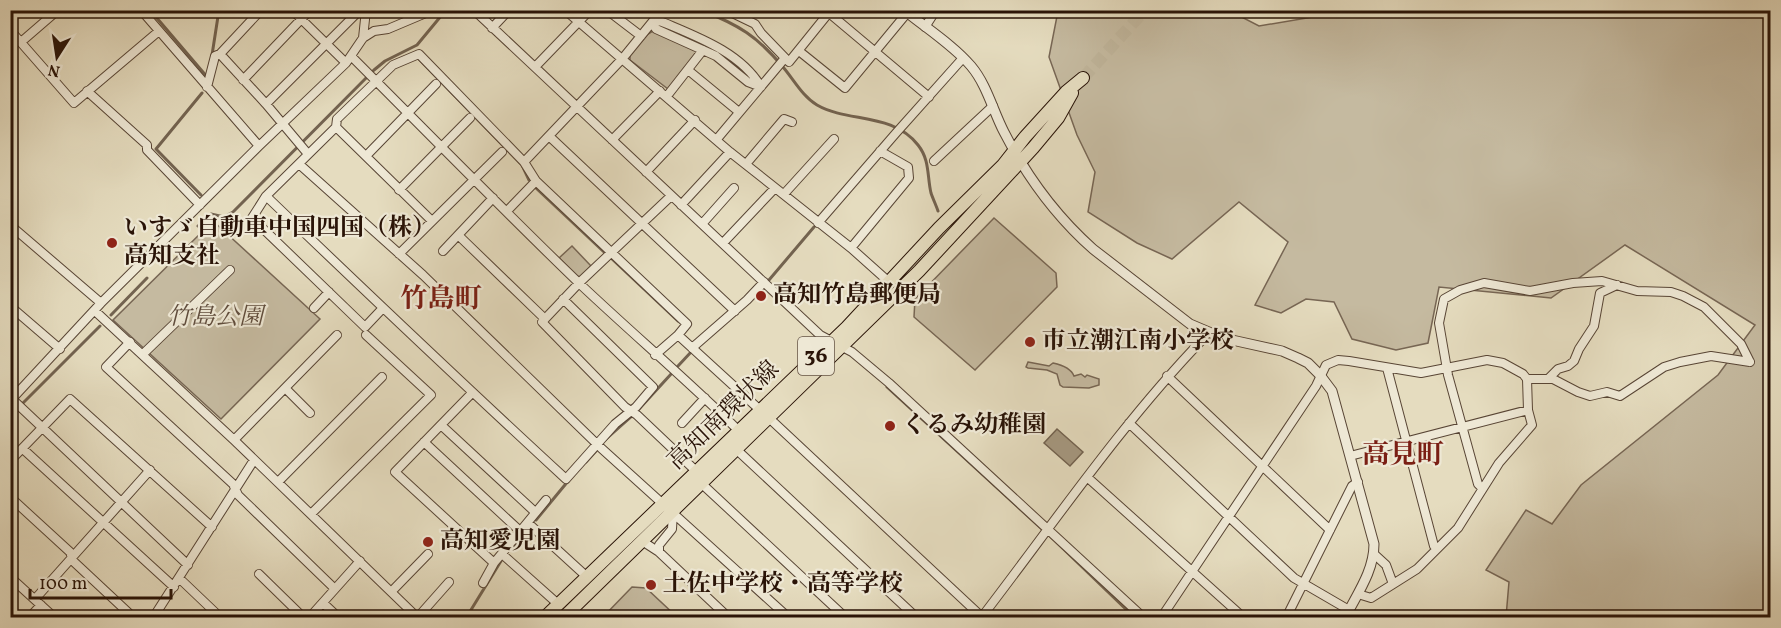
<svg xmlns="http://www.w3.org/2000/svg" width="1781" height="628" font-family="Vollkorn,'Noto Serif JP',serif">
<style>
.green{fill:#c5baa0;stroke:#776654;stroke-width:1.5}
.water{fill:#a59880;stroke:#736350;stroke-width:1.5}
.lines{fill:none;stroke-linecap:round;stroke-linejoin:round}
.stream{stroke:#736350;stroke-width:3}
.primary-tunnel{stroke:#bfb49a;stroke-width:12;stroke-dasharray:12 6;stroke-linecap:butt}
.minor-casing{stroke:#584535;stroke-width:10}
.tertiary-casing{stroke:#584535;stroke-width:11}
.primary-casing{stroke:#291307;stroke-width:14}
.minor{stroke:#eee8d5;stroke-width:8}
.tertiary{stroke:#eee8d5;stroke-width:9}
.primary{stroke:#e5dcbf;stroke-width:12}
.poi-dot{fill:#8f2418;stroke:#eee8d5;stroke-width:2}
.labels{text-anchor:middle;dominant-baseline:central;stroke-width:4.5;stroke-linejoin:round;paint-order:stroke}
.shield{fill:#eee8d5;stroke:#645345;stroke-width:1.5}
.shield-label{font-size:22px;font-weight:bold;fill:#291307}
.poi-label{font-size:24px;font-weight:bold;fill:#291307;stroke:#eee8d5;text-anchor:start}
.park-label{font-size:24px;font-style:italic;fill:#604d3d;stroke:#eee8d5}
.street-label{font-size:24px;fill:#291307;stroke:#eee8d5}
.quarter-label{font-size:27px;font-weight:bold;fill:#7a1f14;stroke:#eee8d5}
</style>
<rect width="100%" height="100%" fill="#e5dcbf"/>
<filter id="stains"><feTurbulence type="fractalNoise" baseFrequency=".00333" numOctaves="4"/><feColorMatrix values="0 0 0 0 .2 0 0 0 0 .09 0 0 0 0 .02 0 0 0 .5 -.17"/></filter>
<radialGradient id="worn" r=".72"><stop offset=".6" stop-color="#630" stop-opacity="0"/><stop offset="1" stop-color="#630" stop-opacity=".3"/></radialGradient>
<path class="green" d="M1354,10L1770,11V617H1506L1509,582L1486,570L1526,510L1552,524L1581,485L1718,375L1755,325L1625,245L1551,298L1439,287L1428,343L1396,350L1352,339L1334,302L1306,299L1281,313L1255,305L1288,242L1239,202L1172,259L1137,243L1088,212L1095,172L1077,135L1049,57L1058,11H1230L1259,26Z
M653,31L696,51V54L668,89L630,60V55L648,34Z
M994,218L1056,273L1057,287L975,370L914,317L915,299Z
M213,221L320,319L221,419L113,320Z
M572,246L591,266L581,277L576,276L559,258Z
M1028,362L1049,366L1053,363C1062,365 1071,368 1074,376L1081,374L1085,377L1087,375L1099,379V385L1089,388L1063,387L1060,385L1057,374L1047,370L1028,368L1026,367Z
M632,587L646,588L677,617H603Z"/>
<path class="water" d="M1057,429L1083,452L1070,466L1044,443Z"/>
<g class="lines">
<path class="stream" d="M150,10L208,78
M701,10C739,25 757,36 783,67C794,80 803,97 817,105C848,123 892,112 918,145C930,160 927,176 931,193C933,199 936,205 938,211
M212,55L219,10
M419,59L522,165L529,180
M536,188L604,252
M201,195L156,149L202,93
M198,226L211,214L224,217L233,212L374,70L385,61L417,45L446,10
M611,258L678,321
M769,280L814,227
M111,315L147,278
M678,366L692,351L690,350
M887,387L1043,530
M22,404L100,326
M639,409L672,373
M10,415L17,409
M605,440L632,416
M586,462L596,451
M536,520L569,480
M1050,536L1135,618
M511,550L527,530
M466,618L501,561"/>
<path class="primary-tunnel" d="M1083,78L1145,10"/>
<defs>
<path id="minor" d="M141,10L259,146
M261,10L220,54L266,104L308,154
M292,10L346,63
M474,10L820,335L852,352L889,383L1144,618
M565,10L730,152L851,248L889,282
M607,10L641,36
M726,10L755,24L761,33L789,62L831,10
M829,13L929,97
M660,21C695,36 741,52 761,87L748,82L716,56L656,29L652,23Z
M925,27L936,10
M492,28L509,10
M10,30L74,103L159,31
M363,38L366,10
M21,42L58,10
M799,51L845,88L907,13
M352,57C428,133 503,210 581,285C633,334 687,380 738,430
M535,67L590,10
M688,70L739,112
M243,80L310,10
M207,87L215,56L220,54
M87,91L147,145V150L200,205
M667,96L703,50
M266,104L360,10
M336,127L432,221
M549,136L735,311
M717,139L785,58
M612,140L660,91
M366,156L436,84
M934,161L993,106
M524,162L623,58L662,10
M299,164L423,275L601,448L789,618
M746,164L784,119L792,122
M646,172L695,120
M399,190L470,118
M784,194L834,139
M266,196C365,291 465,386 566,479L615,424L636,407L653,387L563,299
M671,196L579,283L542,322L625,407L637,415L696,471
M681,205L730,152
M507,211L536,181
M818,223L896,133L963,58
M702,224L734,188
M10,225L101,303
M458,235L545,319
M723,243L775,188
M851,248L909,178L908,167L880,151
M443,251L493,198
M399,254L502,152
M10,306L60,349
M314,308L329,292
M383,308L365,327L252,218L266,196L336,127L337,119L393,65L419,54L524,162L536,181L687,324L678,335L760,410
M95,311L234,440L418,618
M130,342L106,367L233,484L238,495L335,589
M692,348L747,300L764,282
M143,354L230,270
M655,355L678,335
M1387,368L1434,546L1437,549
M1167,376L1330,530
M1549,378L1558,369L1568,366L1574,361L1579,349L1594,326L1600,293L1617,285
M1527,379H1553L1578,392L1590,396L1607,392L1620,396L1664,367L1680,362L1711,356L1750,362
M285,388L310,413
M472,393L395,472L494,563
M12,399L188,565
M10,401L101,303L259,146L346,63L363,38L374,31L388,29L433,10
M769,418L983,618
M682,423L705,398
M1129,423L1294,578L1349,610
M441,425L535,512
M234,440L337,335
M424,442L520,531
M23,449L174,587
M737,450L917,618
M1350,456L1528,410
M10,461L70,399L212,527
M1087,477L1244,618
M278,482L382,377
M702,484L846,618
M1482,488L1478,484L1448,375L1439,323L1444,299L1460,290L1484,283L1530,291L1573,283L1602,281L1637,291L1671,292L1683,296L1704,307L1741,344L1750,362
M10,497L70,552L73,561L134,618
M311,514L431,395L366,335
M528,523L586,576
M642,541L659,552L729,618
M659,552V545L672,529L673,512
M502,554L558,604
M1374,554L1386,565L1393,584
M259,574L304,618
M10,577L55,618
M179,578L221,618
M483,583L494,563L546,500
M392,591L428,554
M35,599L150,470
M323,603L339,618
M418,617L449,582
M29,618L41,605
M153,618L254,460
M309,618L360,561
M981,618C1054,523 1121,424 1204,338L1207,332
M1161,618L1316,386L1326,365L1338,360L1349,361L1421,373L1487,360L1503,363L1523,374L1527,379L1528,410L1532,425L1499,463L1458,528L1417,569L1371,598L1358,594
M1286,618L1352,486L1358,482"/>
<path id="tertiary" d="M904,10C926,28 953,45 971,66C987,85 993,111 1004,132C1026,175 1057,217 1093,249L1190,324L1223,338L1282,351L1298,358L1308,363L1320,375L1332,391L1374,544C1374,571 1357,594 1345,618"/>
<path id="primary" d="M544,618L847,327L939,228L1003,165L1025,137L1066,92L1083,78
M563,618L919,271L1033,148L1058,118L1072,93"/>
</defs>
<use href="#minor" class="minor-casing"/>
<use href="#tertiary" class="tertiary-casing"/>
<use href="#primary" class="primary-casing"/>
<use href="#minor" class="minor"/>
<use href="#tertiary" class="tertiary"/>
<use href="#primary" class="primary"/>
</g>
<g class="poi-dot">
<circle cx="112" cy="243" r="6"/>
<circle cx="761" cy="296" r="6"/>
<circle cx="1030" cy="342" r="6"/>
<circle cx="890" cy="426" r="6"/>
<circle cx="428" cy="542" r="6"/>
<circle cx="651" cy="585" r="6"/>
</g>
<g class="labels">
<rect class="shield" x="798" y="337" width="36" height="38" rx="4.5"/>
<g class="shield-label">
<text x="816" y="356">36</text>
</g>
<g class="poi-label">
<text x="124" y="229">いすゞ自動車中国四国（株）<tspan x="124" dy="28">高知支社</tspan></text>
<text x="773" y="296">高知竹島郵便局</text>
<text x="1042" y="342">市立潮江南小学校</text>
<text x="902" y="426">くるみ幼稚園</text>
<text x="440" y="542">高知愛児園</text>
<text x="663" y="585">土佐中学校・高等学校</text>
</g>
<g class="park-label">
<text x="215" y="318">竹島公園</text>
</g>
<g class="street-label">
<text transform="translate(724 416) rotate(-44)">高知南環状線</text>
</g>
<g class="quarter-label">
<text x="441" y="300">竹島町</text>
<text x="1403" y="456">高見町</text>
</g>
</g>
<rect width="1781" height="628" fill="none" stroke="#e5dcbf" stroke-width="36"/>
<rect x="12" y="12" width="1757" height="604" fill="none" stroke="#291307" stroke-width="3"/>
<rect x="18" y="18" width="1745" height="592" fill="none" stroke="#291307" stroke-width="1.5"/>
<g transform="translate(57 57) rotate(192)" stroke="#eee8d5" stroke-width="4.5" paint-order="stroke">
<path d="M0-4.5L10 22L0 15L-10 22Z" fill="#291307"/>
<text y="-9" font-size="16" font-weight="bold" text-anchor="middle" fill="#291307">N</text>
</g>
<path d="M30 589v9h141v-9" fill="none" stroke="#291307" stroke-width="3"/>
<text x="39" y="589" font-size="18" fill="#291307" stroke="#eee8d5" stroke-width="4.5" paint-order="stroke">100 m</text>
<rect width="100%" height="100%" filter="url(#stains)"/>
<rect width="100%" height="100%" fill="url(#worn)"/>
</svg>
